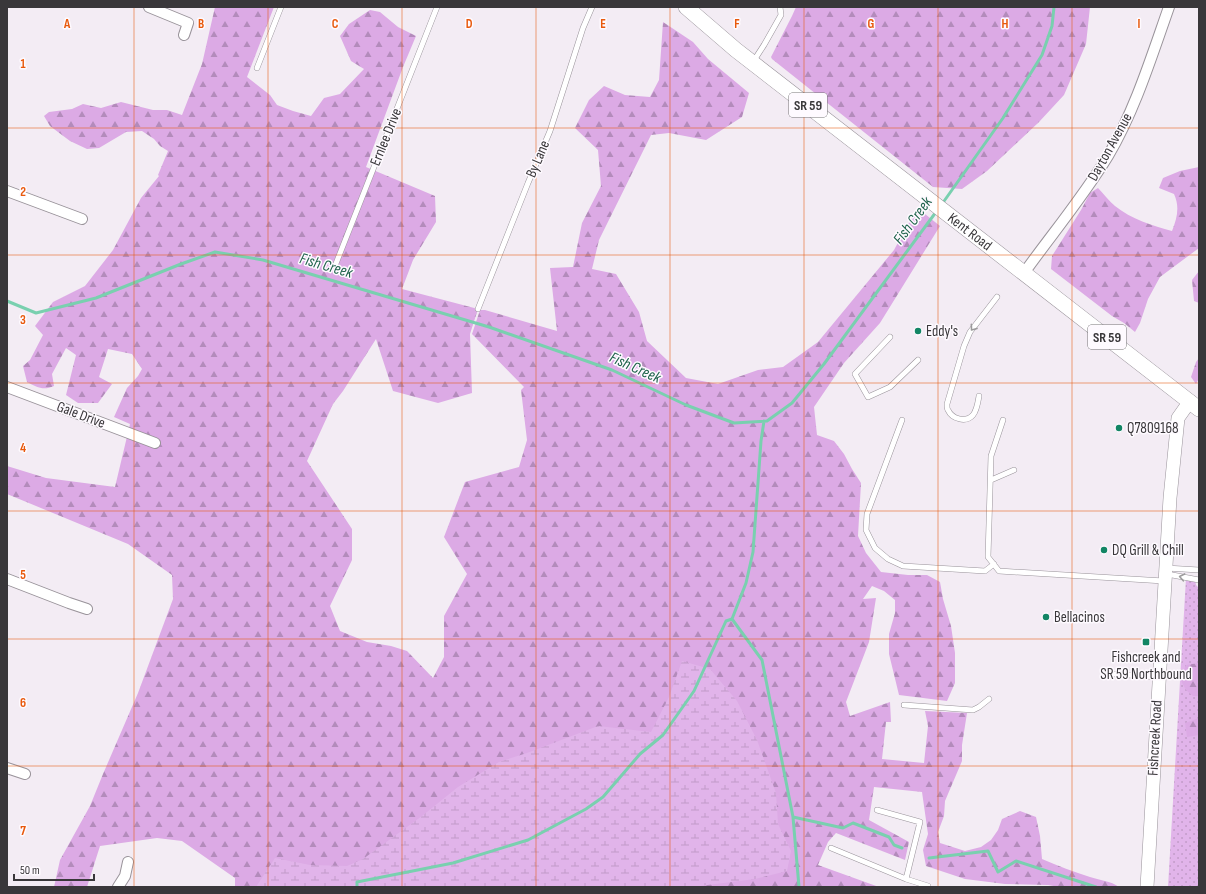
<svg xmlns="http://www.w3.org/2000/svg" width="1206" height="894" font-family="'Sofia Sans Condensed',sans-serif">
<style>
.grass{fill:url(#grass-dots)}
.forest{fill:url(#forest-firs)}
.wetland{fill:url(#wetland-marsh)}
.lines{fill:none;stroke-linecap:round;stroke-linejoin:round}
.stream{stroke:#79d0af;stroke-width:3}
.service-casing{stroke:#99939a;stroke-width:6}
.minor-casing{stroke:#99939a;stroke-width:12}
.secondary-casing{stroke:#99939a;stroke-width:14}
.primary-casing{stroke:#99939a;stroke-width:16}
.service{stroke:#fff;stroke-width:5}
.minor{stroke:#fff;stroke-width:10}
.secondary{stroke:#fff;stroke-width:13}
.primary{stroke:#fff;stroke-width:15}
.oneway{stroke:#9c9b9c}
.grid{fill:none;stroke:#e8590c;stroke-width:1;stroke-opacity:0.55}
.poi-dot{fill:#128564;stroke:#fefaff;stroke-width:1.5}
.labels{text-anchor:middle;dominant-baseline:central;stroke-width:3;stroke-linejoin:round;paint-order:stroke}
.shield{fill:#fefaff;stroke:#747275;stroke-width:1}
.shield-label{font-size:14px;font-weight:bold;fill:#39373a}
.street-label{font-size:15px;fill:#39373a;stroke:#fefaff}
.poi-label{font-size:15px;fill:#39373a;stroke:#fefaff;text-anchor:start}
.water-label{font-size:16px;font-style:italic;fill:#21644d;stroke:#fefaff}
.grid-label{font-size:13px;text-anchor:middle;font-weight:bold;fill:#e8590c;stroke:#fefaff;stroke-width:3;stroke-linejoin:round;paint-order:stroke}
</style>
<defs>
<pattern id="grass-dots" width="8" height="8" patternUnits="userSpaceOnUse"><rect width="8" height="8" fill="#e1b4ea"/><path d="M2 2h.1M6 6h.1" fill="none" stroke="#c29bc9" stroke-width="1.8" stroke-linecap="round"/></pattern>
<pattern id="forest-firs" width="22" height="20" patternUnits="userSpaceOnUse"><rect width="22" height="20" fill="#dcaae5"/><path d="M5 1l3.5 6h-7zM16 11l3.5 6h-7z" fill="#b38bbb"/></pattern>
<pattern id="wetland-marsh" width="20" height="14" patternUnits="userSpaceOnUse"><rect width="20" height="14" fill="#e1b4ea"/><path d="M1 5h8M5 5V1M11 12h8M15 12V8" fill="none" stroke="#c29bc9"/></pattern>
</defs>
<rect width="100%" height="100%" fill="#f3ecf4"/>
<path class="grass" d="M1186,578L1195,580L1196,585L1199,588V887H1168Z"/>
<path class="forest" d="M215,7H274L247,77L270,95L277,105L293,111L311,116L324,98L340,94L364,69L351,61L340,36L349,24L370,10L380,12L398,27L416,36L403,67L366,167L435,196L436,222L413,260L402,289L478,309L470,334L472,393L438,403L393,391L376,339L343,391L333,404L307,461L352,529V560L330,606L340,631L367,642L391,646L407,651L433,678L444,657V616L467,574L444,537L465,482L519,467L527,440L521,390L524,387L472,334L480,310H485L557,331L550,268L573,267L582,223L601,186L598,150L575,128L589,100L604,86L625,95L650,97L659,80L663,22L693,42L708,59L749,93L742,117L706,140L669,133L651,135L599,240L592,269L616,274L639,312L647,341L686,378L718,384L758,370L783,367L818,342L894,250L908,224L920,210L940,226L880,323L844,363L814,407L817,435L834,441L844,454L852,469L861,483L858,536L866,553L881,572L908,575H927L940,582L943,599L951,626L955,653V683L947,701L899,695L889,654V634L895,613V600L884,591L872,586L863,599L876,598L869,642L846,702L850,716L890,702L891,722H886L882,759L924,763L928,726L925,711L967,713L962,745V761L945,801L944,816L938,832L940,843L965,851L981,847L991,840L998,830L1002,819L1020,811L1036,817L1040,836L1042,859C1058,866 1074,872 1090,877C1099,880 1111,881 1119,887H1059L1048,885L1005,884L965,879L926,866L923,850L928,834L922,792L874,787L869,820L909,842L905,860L836,833L828,842L818,865L879,887H235V878L182,841L157,838L100,846L87,887H54L60,860L90,806L103,774L138,693L173,599L172,575L128,544L7,494V466L46,478L115,487L130,424L114,417L127,388L138,376L142,369L132,354L108,349L99,377L112,384L98,403H78L66,395L76,355L66,348L52,374L54,386C43,391 37,387 27,382L23,366L30,360L43,335L35,326L53,302L85,286L113,250L141,198L159,176L158,175L168,151L160,146L154,139L142,131L126,132L99,148L87,149L70,141L50,126L44,116L49,112L72,109L83,104L101,108L121,102L153,110H167L182,115L202,64Z
M796,7H1090L1086,44L1064,95L1039,122L987,171L962,189L933,187L772,59L771,57L792,16Z
M1199,167V248L1160,277L1148,299L1140,323L1135,332L1124,323L1112,316L1051,269L1052,256L1081,210L1090,193L1098,188C1104,194 1109,201 1115,206C1131,219 1153,226 1172,231C1177,218 1180,207 1174,194L1159,188L1163,178L1180,171Z
M1199,271V303L1194,301L1192,280Z
M1199,358V378L1196,384L1191,377L1196,362Z
M1199,663V696H1193L1186,690L1180,679L1186,665Z
M1199,718V735L1187,737L1185,723Z"/>
<path class="wetland" d="M682,661L710,669L737,701L757,740L776,793L778,824L791,851L787,871L755,879L692,887L629,886L628,887H256L275,858L310,865L347,866L363,859L422,816L458,787L499,762L527,753L598,726L651,732L669,697Z"/>
<g class="lines">
<path class="stream" d="M942,204L1003,118L1042,55L1052,26L1054,7
M7,301L36,313L96,298L181,264L215,252L263,260L489,327L612,370L686,405L734,423L767,421L792,403L824,364L936,212
M732,619L762,660L793,817L799,887
M793,817L843,828L853,823L889,837L894,845L902,848
M929,858L988,851L998,872L1016,861L1096,887
M357,887V882L453,863L528,840L586,809L603,797L640,754L663,735L694,691L726,621L732,619L746,583L753,552L761,441L764,421"/>
<defs>
<path id="service" d="M753,62L764,45L781,15L780,7
M257,68L281,7
M335,266L437,7
M478,309L528,183L550,131L583,28L592,7
M890,337L855,374L868,397L890,387L918,360
M979,396C978,402 977,410 973,415C966,423 952,419 948,410C947,409 947,405 947,404L964,346L970,332L997,297
M902,420L867,514L866,530L875,548L888,559L903,566L985,571L994,564
M1003,420L991,456L988,557L999,571L1164,581
M991,480L1014,470
M1166,568L1199,570
M1167,574L1199,580
M1113,674L1158,677
M904,705L973,710L979,707L989,699
M877,810L920,822L906,879L928,886L927,887
M831,848L906,879"/>
<path id="minor" d="M149,7L188,23L184,35
M7,191L82,219
M1024,273C1052,234 1083,197 1108,156C1135,110 1151,58 1169,7
M7,387L155,443
M7,579L69,603L87,609
M7,768L25,774
M118,887L125,876L128,862"/>
<path id="secondary" d="M1147,887L1170,498L1178,418L1190,401"/>
<g id="primary">
<path id="s1" d="M686,7L736,50L1199,409"/>
</g>
</defs>
<use href="#service" class="service-casing"/>
<use href="#minor" class="minor-casing"/>
<use href="#secondary" class="secondary-casing"/>
<use href="#primary" class="primary-casing"/>
<use href="#service" class="service"/>
<use href="#minor" class="minor"/>
<use href="#secondary" class="secondary"/>
<use href="#primary" class="primary"/>
</g>
<defs><path id="oneway-chevron" d="M-2-3.5L2.5 0L-2 3.5" fill="none" stroke-width="1.6" stroke-linecap="round" stroke-linejoin="round"/></defs>
<g class="oneway">
<use href="#oneway-chevron" transform="translate(973 328) rotate(126)"/>
<use href="#oneway-chevron" transform="translate(1182 577) rotate(-169)"/>
</g>
<path class="grid" d="M134,7V887M268,7V887M402,7V887M536,7V887M670,7V887M804,7V887M938,7V887M1072,7V887M7,128H1199M7,255H1199M7,383H1199M7,511H1199M7,639H1199M7,766H1199"/>
<g class="poi-dot">
<circle cx="918" cy="331" r="4"/>
<circle cx="1119" cy="428" r="4"/>
<circle cx="1104" cy="550" r="4"/>
<circle cx="1046" cy="617" r="4"/>
<rect x="1142" y="638" width="8" height="8" rx="2"/>
</g>
<g class="labels">
<g class="shield">
<rect x="789" y="93" width="38" height="24" rx="3"/>
<rect x="1088" y="325" width="38" height="24" rx="3"/>
</g>
<g class="shield-label">
<text x="808" y="105">SR 59</text>
<text x="1107" y="337">SR 59</text>
</g>
<g class="street-label">
<text transform="translate(386 137) rotate(-68)">Ernlee Drive</text>
<text transform="translate(1110 147) rotate(-61)">Dayton Avenue</text>
<text transform="translate(538 159) rotate(-67)">By Lane</text>
<text stroke="none"><textPath href="#s1" startOffset="362">Kent Road</textPath></text>
<text transform="translate(81 415) rotate(21)">Gale Drive</text>
<text transform="translate(1155 738) rotate(-87)">Fishcreek Road</text>
</g>
<g class="poi-label">
<text x="926" y="331">Eddy's</text>
<text x="1127" y="428">Q7809168</text>
<text x="1112" y="550">DQ Grill &amp; Chill</text>
<text x="1054" y="617">Bellacinos</text>
<text x="1146" y="657" text-anchor="middle">Fishcreek and<tspan x="1146" dy="17">SR 59 Northbound</tspan></text>
</g>
<g class="water-label">
<text transform="translate(913 221) rotate(-54)">Fish Creek</text>
<text transform="translate(326 266) rotate(16)">Fish Creek</text>
<text transform="translate(635 368) rotate(24)">Fish Creek</text>
</g>
</g>
<g class="grid-label">
<text x="67" y="28">A</text>
<text x="201" y="28">B</text>
<text x="335" y="28">C</text>
<text x="469" y="28">D</text>
<text x="603" y="28">E</text>
<text x="737" y="28">F</text>
<text x="871" y="28">G</text>
<text x="1005" y="28">H</text>
<text x="1139" y="28">I</text>
<text x="23" y="68">1</text>
<text x="23" y="196">2</text>
<text x="23" y="324">3</text>
<text x="23" y="452">4</text>
<text x="23" y="579">5</text>
<text x="23" y="707">6</text>
<text x="23" y="835">7</text>
</g>
<rect width="1206" height="894" fill="none" stroke="#39373a" stroke-width="16"/>
<path d="M14 874v6h80v-6" fill="none" stroke="#39373a" stroke-width="2"/>
<text x="20" y="874" font-size="12" fill="#39373a" stroke="#fefaff" stroke-width="3" paint-order="stroke">50 m</text>
</svg>
